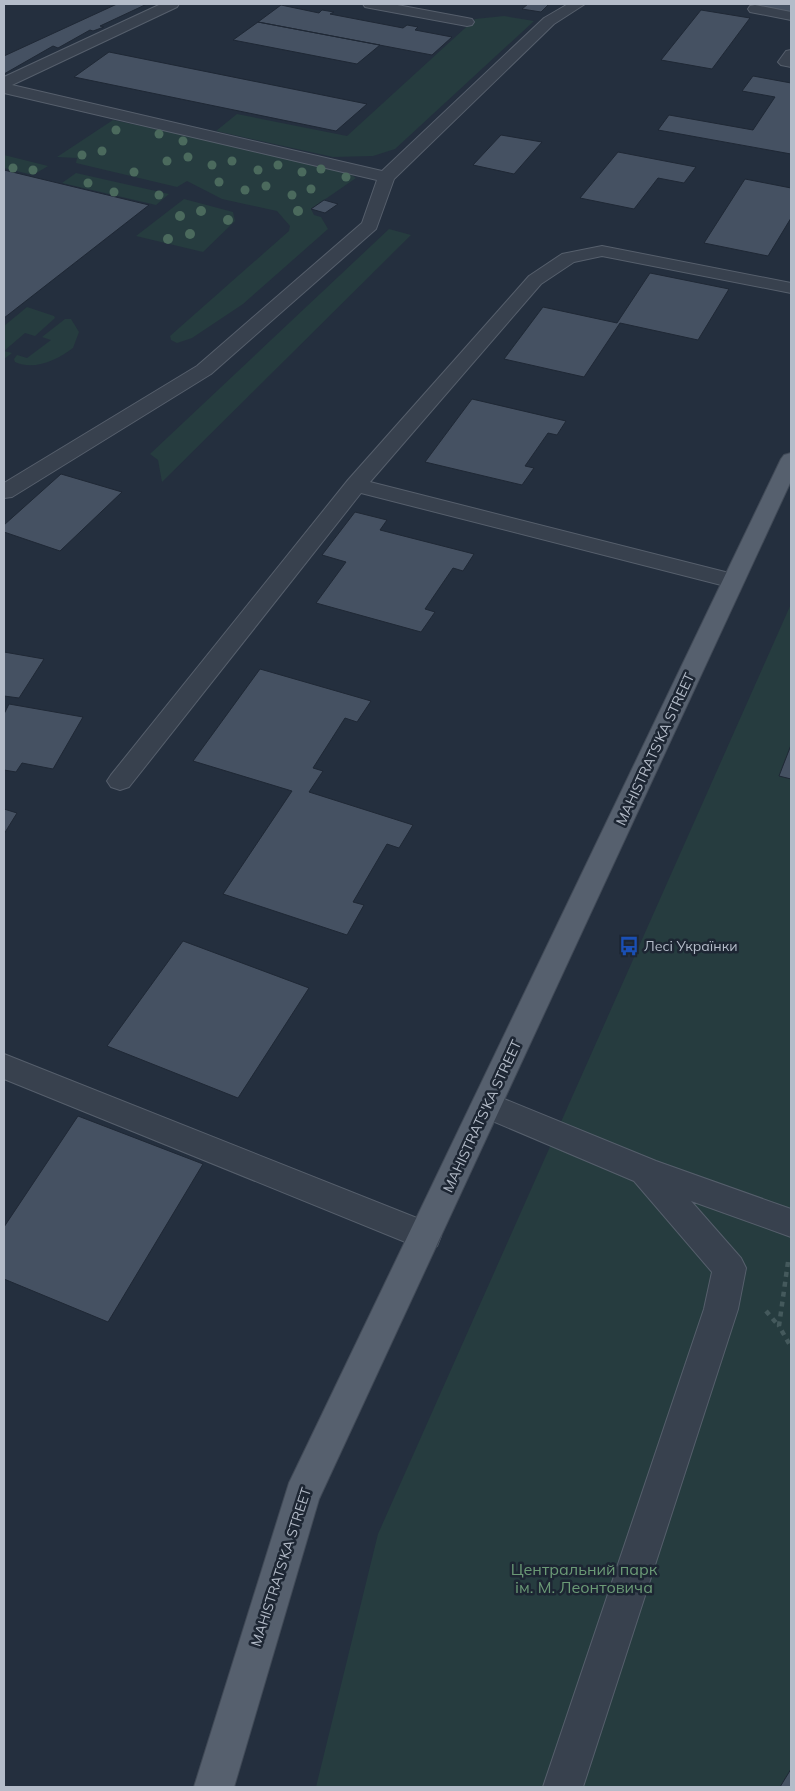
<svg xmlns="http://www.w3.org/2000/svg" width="795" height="1791" font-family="Mulish,sans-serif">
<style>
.green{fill:#263c3f}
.building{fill:#455162;stroke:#1f2835}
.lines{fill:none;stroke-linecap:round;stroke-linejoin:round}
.minor-casing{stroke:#565f6c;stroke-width:2}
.major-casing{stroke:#414a57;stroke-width:2}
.path{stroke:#44595c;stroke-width:4.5;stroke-dasharray:5 5;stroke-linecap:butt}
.minor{fill:#38414e;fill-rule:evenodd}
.major{fill:#56606e;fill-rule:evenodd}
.tree{fill:#4b6a5d}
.labels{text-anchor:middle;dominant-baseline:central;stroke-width:5;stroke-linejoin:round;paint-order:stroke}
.street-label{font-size:14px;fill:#b4bcc9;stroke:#1d2633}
.poi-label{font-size:14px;fill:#b4bcc9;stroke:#1d2633;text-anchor:start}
.near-park-label{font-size:16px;fill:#6b9a76;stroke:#1d2633}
</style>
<rect width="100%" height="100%" fill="#242f3e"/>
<path class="green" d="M504,16L534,21L395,149L373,156L333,157L216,131L237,114L347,136L475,19Z
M113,120L341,168L356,178L311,209L314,215L321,217L328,229L243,304L192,338L177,343L171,340L170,336L289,231L290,226L277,211L222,199L187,181L177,187L76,163L77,158L57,157Z
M4,155L48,166L33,175L4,168Z
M76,173L169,194L156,205L62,183Z
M184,199L233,212L235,221L203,252L136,236Z
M389,229L411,235L162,482L158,460L150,454Z
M27,307L54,316L55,318L35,336L25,333L4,351L12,353L4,359V326Z
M65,319H71L79,332L73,348C57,360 34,371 15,362L14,359L17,355L27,358L51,340L42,337Z
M791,604V1787H316L378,1534Z"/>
<path class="building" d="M117,4H147L100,26L104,27L93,31L90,30L58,48L53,46L4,74V56Z
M528,4H549L541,12L522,9Z
M759,4H791V12L756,7Z
M281,5L319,13L322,10L334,12L330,14L403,28L407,25L418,27L415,30L452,37L432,55L258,22Z
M701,10L750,18L712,69L661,60Z
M258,22L380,45L357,64L233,40Z
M109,52L367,104L336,131L74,77Z
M753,76L791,83V154L658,130L669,115L753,130L775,97L742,91Z
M501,135L542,142L514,174L473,165Z
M618,152L696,167L684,183L658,178L634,209L580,198Z
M4,170L149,205L4,318Z
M745,179L791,188V218L768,256L704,243Z
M324,200L338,204L325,213L311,209Z
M650,273L729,289L698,340L620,323L584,377L504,359L543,307L617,323Z
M472,399L566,421L557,435L548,433L525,466L534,468L522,485L425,462Z
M61,474L122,492L60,551L4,532V525Z
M355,512L387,520L380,530L474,554L463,571L453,568L425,609L435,612L421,632L316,603L346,562L322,555Z
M4,652L44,659L19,698L4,696Z
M260,669L371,701L357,722L345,718L313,768L323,771L309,792L413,825L399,848L387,844L353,902L364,905L347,935L223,894L292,791L193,761Z
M9,704L83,717L53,769L22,763L16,772L4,770V714Z
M791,745V779L779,776Z
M4,809L17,813L4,834Z
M183,941L309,988L238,1098L107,1046Z
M78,1116L203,1164L108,1322L4,1279V1227Z
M791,1769V1787H780Z"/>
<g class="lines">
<defs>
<path id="minor" d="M161,4H179L177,7L12,85L382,171L544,18L568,4H585L554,24L394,179L376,229L211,374L12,497L4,498V483L197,366L362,223L377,180L4,93V77Z
M363,4H392L467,18L472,19L474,22L472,25L467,26L370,8L365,7Z
M755,5L791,12V20L750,12L748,9L750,6Z
M791,50V67L781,65L778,62L786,51Z
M602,246L791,283V293L602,256L574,262L541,284L370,482L741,576L744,581L741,586L733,588L361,493L129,787L120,790L111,787L107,781L111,775L348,480L529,276L562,254Z
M4,1054L437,1226L441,1236L437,1246L425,1250L4,1079Z
M487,1092L656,1161L791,1209V1237L691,1201L741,1258L746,1268L738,1309L583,1787H543L704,1309L712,1272L634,1181L476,1114L472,1105L476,1096Z"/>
<path id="major" d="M791,453V481L319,1499L234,1787H194L289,1483L781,459L784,455Z"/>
</defs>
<use href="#minor" class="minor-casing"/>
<use href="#major" class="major-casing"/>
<path class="path" d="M788,1262L779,1326L791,1347
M766,1311L778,1325"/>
<use href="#minor" class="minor"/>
<use href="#major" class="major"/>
</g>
<g class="tree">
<circle cx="116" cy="130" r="4.5"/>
<circle cx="159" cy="134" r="4.5"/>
<circle cx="183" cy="141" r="4.5"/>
<circle cx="102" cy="151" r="4.5"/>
<circle cx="82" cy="155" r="4.5"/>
<circle cx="188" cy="157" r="4.5"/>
<circle cx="167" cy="161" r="4.5"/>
<circle cx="232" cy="161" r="4.5"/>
<circle cx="212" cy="165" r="4.5"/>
<circle cx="278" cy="165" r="4.5"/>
<circle cx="13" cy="168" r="4.5"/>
<circle cx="321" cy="169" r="4.5"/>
<circle cx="33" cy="170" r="4.5"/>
<circle cx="258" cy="170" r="4.5"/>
<circle cx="134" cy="172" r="4.5"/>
<circle cx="302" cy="172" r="4.5"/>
<circle cx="346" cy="177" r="4.5"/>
<circle cx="219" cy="182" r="4.5"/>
<circle cx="88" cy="183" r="4.5"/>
<circle cx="266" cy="186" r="4.5"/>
<circle cx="311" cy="189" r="4.5"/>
<circle cx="245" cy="190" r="4.5"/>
<circle cx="114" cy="192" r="4.5"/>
<circle cx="159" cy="195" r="4.5"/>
<circle cx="292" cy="195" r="4.5"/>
<circle cx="201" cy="211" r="5"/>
<circle cx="298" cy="211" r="5"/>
<circle cx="180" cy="216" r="5"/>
<circle cx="228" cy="220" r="5"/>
<circle cx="190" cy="234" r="5"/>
<circle cx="168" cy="239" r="5"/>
</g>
<defs>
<symbol id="bus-bare" viewBox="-9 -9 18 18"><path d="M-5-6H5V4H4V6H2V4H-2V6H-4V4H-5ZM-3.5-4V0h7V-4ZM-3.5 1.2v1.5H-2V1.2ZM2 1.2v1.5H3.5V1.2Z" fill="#1a4fb4" stroke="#1d2633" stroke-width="2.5" paint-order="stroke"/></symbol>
</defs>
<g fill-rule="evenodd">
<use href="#bus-bare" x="615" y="932" width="28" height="28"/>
</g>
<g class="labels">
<g class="street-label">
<text transform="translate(655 749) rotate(-65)">MAHISTRATS'KA STREET</text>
<text transform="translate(482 1116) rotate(-65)">MAHISTRATS'KA STREET</text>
<text transform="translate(281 1567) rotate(-72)">MAHISTRATS'KA STREET</text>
</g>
<g class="poi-label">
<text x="644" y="946">Лесі Українки</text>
</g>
<g class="near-park-label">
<text x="584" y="1569">Центральний парк<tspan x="584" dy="18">ім. М. Леонтовича</tspan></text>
</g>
</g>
<rect width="795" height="1791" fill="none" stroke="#b4bcc9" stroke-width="10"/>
</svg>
